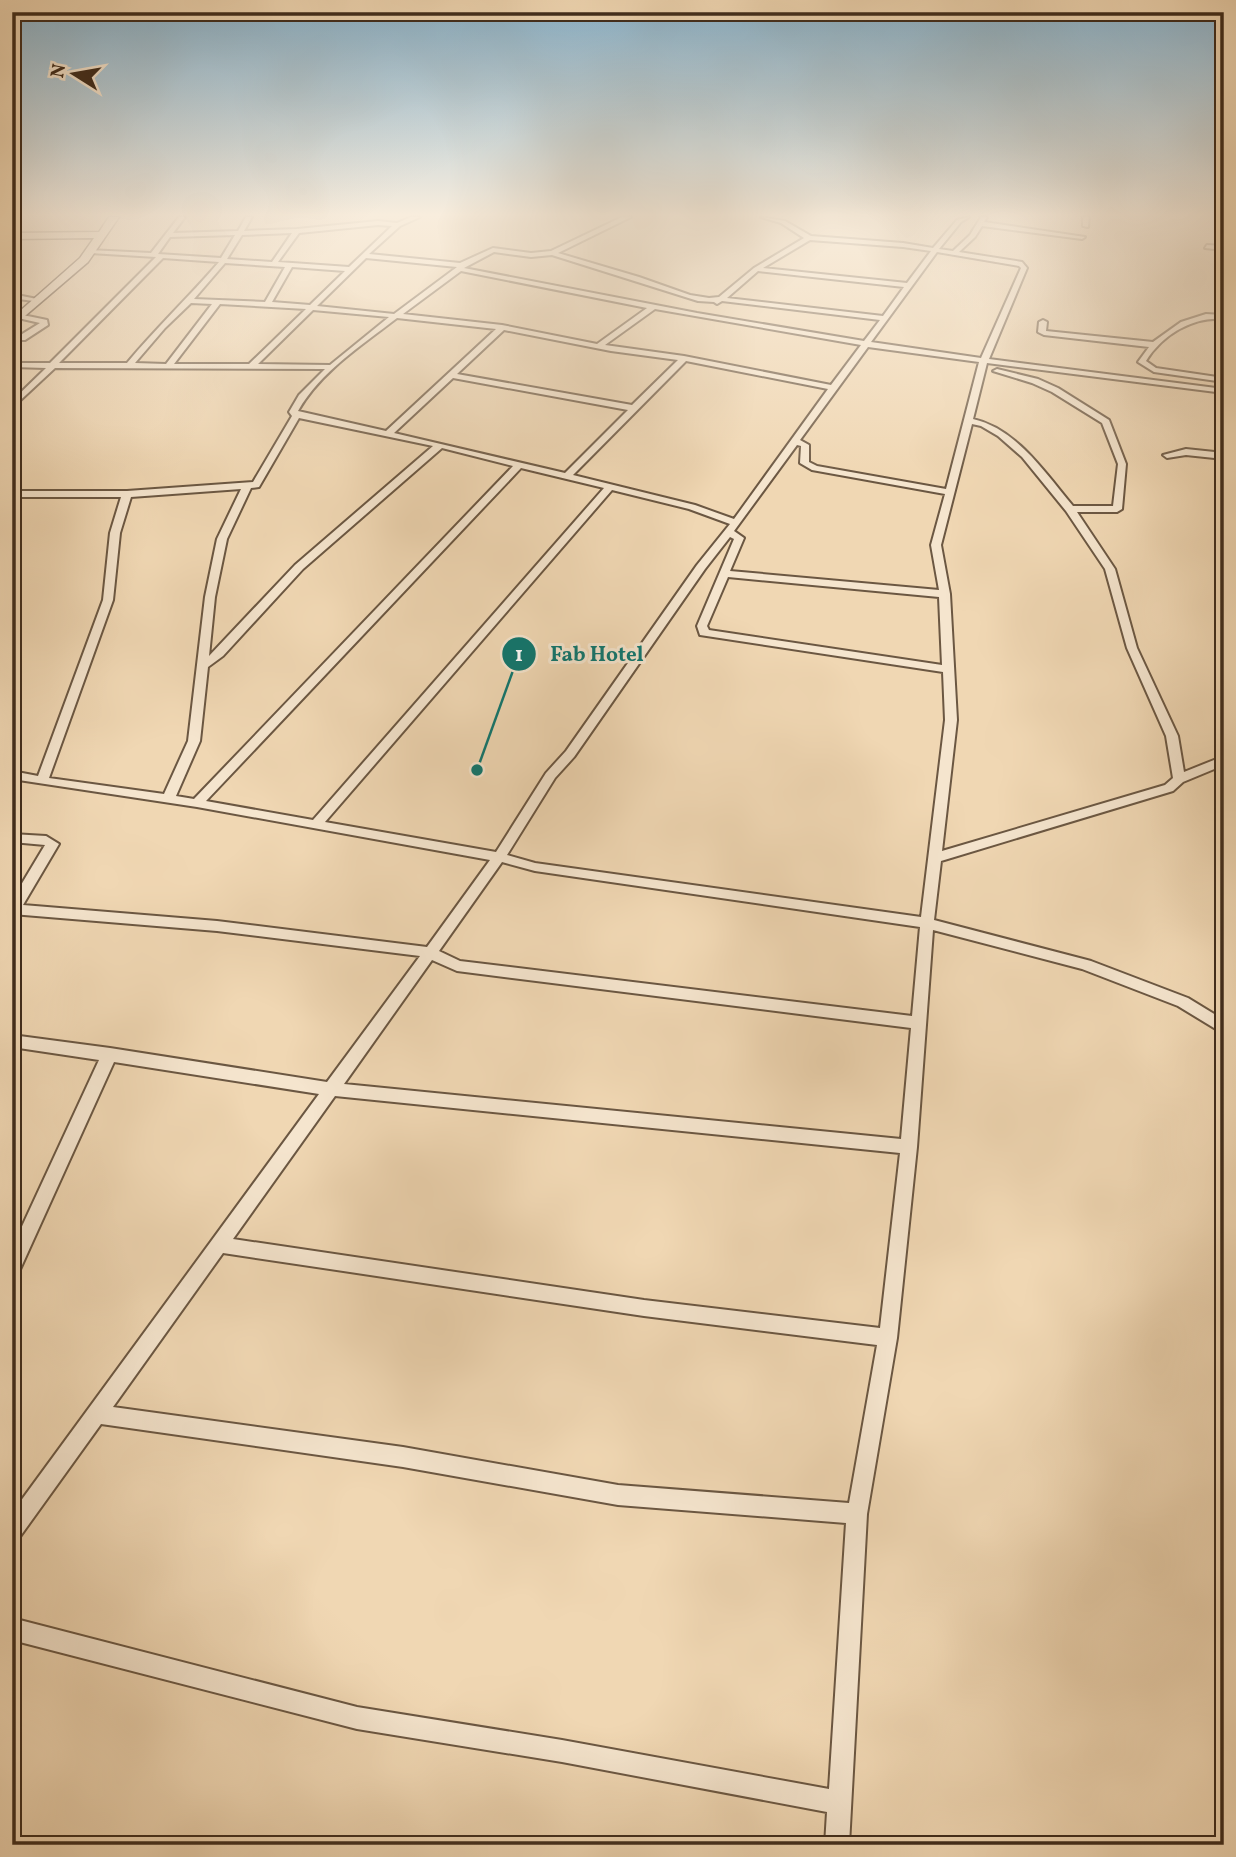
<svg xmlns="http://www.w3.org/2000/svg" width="1236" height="1857" font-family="Vollkorn,serif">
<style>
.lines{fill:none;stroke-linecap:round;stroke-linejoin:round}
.street-casing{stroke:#6b5742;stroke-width:4}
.secondary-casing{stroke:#3f2c1c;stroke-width:3}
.street{fill:#f5e5ce;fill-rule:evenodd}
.secondary{fill:#f5e5ce;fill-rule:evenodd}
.leader{fill:none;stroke:#0f766e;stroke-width:2.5}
.callout-dot{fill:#0f766e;stroke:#f5e5ce;stroke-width:2.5}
.mark-label{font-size:21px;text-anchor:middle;font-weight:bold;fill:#fff}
.callout-label{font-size:21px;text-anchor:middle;font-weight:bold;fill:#0f766e;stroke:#f5e5ce;stroke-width:6;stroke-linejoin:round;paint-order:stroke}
</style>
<rect width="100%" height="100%" fill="#f0d7b3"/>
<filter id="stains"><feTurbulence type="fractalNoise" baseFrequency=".00286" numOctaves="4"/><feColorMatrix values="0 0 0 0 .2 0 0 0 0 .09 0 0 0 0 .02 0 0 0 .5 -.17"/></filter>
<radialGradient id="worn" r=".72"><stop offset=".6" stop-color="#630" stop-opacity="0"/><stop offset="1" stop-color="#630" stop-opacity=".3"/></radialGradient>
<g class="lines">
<defs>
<path id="street" d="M179,217H185L173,233L238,231L246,217H252L244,231L297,229L378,221L397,223L411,217H420L400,226L369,254L460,263L493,248L531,253L551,251L622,217H631L558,253L639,277L690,295L709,298L719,297L754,268L804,238L781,223L761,217L785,221L811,236L903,243L933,248L957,220L969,217L961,222L939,249L953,251L970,235L981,217H987L984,222L1085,237L1082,239L982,226L975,237L959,252L1022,262L1027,268L989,359L1224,389V393L987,363L973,419C1017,429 1045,473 1073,506H1113L1118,464L1102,423L1052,392L1032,383L993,371L997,369L1038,379L1058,388L1109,420L1126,464L1122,509L1117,512H1077L1115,569L1137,648L1178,736L1184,772L1224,756V765L1183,782L1173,791L941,861L934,920L1091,961L1188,998L1224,1020V1034L1178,1006L1082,969L933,930L917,1147L897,1338L867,1514L849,1845H825L827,1812L562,1762L357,1729L12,1640V1618L357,1707L562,1740L829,1789L846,1523L618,1505L403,1467L101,1424L19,1538L12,1541V1513L319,1094L114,1062L18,1274L12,1276V1248L99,1060L12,1047V1035L110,1048L327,1082L420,956L217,931L12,914V900L45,845L12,842V834L46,836L59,844L23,905L217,921L427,947L490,860L197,807L12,779V771L38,776L103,600L110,533L121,497H12V491H127L253,482L292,416L289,412L299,395L325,369L55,368L12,408V401L46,368L12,367V363H50L156,257L90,253L88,250L151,253ZM378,225L392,226L349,267L278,262L299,233ZM292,233L272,262L227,259L242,235ZM235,235L221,258L158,254L170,237ZM810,240L903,247L931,251L907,283L763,268ZM494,252L531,257L552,255L698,301L714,302L717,304L722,301L880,320L864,341L697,313L464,268ZM937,252L1019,266L1021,268L981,358L871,342ZM163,258L219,262C189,297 156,328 127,363H59ZM366,258L457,267L394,314L317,306ZM225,263L285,267L265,302L194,299ZM292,267L345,271L310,305L272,302ZM461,271L647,308L597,344L502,325L403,314ZM758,271L904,287L883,316L727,298ZM191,303L212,304L166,364L135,363L165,328ZM220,304L306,309L249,364H174ZM655,309L861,345L831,385L684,356L605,345ZM313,310L389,317L330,365L258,364ZM397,318L496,329L386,431L298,411C320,372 362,345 397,318ZM504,330L611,351L678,360L632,405L457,374ZM868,347L979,362L946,489L817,466L809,462V445L800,440ZM686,361L828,389L734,519L695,505L573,475ZM453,378L628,410L565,473L394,433ZM299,418L433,446L295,565L209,656L215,597L227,539L251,488L259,487ZM972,424L981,426L998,436L1022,457L1066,511L1105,569L1127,648L1166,736L1173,778L1165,785L942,851L957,720L950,594L941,545ZM797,445L801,446L800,463L812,470L945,494L931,545L939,590L730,571L744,538L734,531ZM442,448L513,466L194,799L176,796L200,741L208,667L223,656L303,569ZM521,468L604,488L313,820L206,801ZM241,489L217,539L205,597L188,741L164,794L49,778L113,600L120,533L131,497ZM612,490L689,509L730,524L697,565L566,751L546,773L496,852L325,822ZM730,537L734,539L697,626L700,635L943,672L945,720L921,917L535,863L507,855L555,778L574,757L705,569ZM728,577L939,597L942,665L709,630L707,626ZM502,862L535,871L920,927L912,1016L460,961L439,951ZM432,960L457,971L911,1028L901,1139L344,1084ZM335,1096L900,1153L880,1328L644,1300L233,1239ZM223,1253L644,1316L877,1345L849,1503L618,1485L403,1447L113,1407Z
M1083,217H1089L1088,227L1083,226Z
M1207,245L1224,246V250L1205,248Z
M12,294L37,299L33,301L12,298Z
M18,314L47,320L48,325L25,340H19V336L40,323L18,318Z
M1206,314L1224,315V319C1193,316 1162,335 1146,361L1156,368L1224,378V382L1154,372L1138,362L1149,347L1044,335L1038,332L1039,322L1043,320L1047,322L1046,331L1153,342L1181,322Z
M1186,449L1224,453V459L1186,455L1167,458L1163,455Z"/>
<path id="secondary" d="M109,217H119L88,262L12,327V318L80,258L94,238L12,239V233L99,232Z"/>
</defs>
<use href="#street" class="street-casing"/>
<use href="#secondary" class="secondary-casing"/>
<use href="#street" class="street"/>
<use href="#secondary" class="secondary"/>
</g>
<linearGradient id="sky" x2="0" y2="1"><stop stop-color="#89b6d2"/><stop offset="0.45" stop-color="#f8eddd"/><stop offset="1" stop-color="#f8eddd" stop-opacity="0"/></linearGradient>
<rect width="1236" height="477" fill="url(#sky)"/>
<path class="leader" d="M477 770L519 654"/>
<g class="callout-dot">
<circle cx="477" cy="770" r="7"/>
<circle cx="519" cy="654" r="18"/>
</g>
<g class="mark-label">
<text x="519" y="661">1</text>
</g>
<g class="callout-label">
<text x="597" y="661">Fab Hotel</text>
</g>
<rect width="1236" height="1857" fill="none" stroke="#f0d7b3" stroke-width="42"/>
<rect x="14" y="14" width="1208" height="1829" fill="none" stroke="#3f2c1c" stroke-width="3.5"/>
<rect x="21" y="21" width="1194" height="1815" fill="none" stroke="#3f2c1c" stroke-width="2"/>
<g transform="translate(74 74) rotate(281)" stroke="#f5e5ce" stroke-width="5" paint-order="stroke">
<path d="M0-5L12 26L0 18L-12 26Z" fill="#3f2c1c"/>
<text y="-10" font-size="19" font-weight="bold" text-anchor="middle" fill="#3f2c1c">N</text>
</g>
<rect width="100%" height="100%" filter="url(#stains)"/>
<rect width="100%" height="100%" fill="url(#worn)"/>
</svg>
